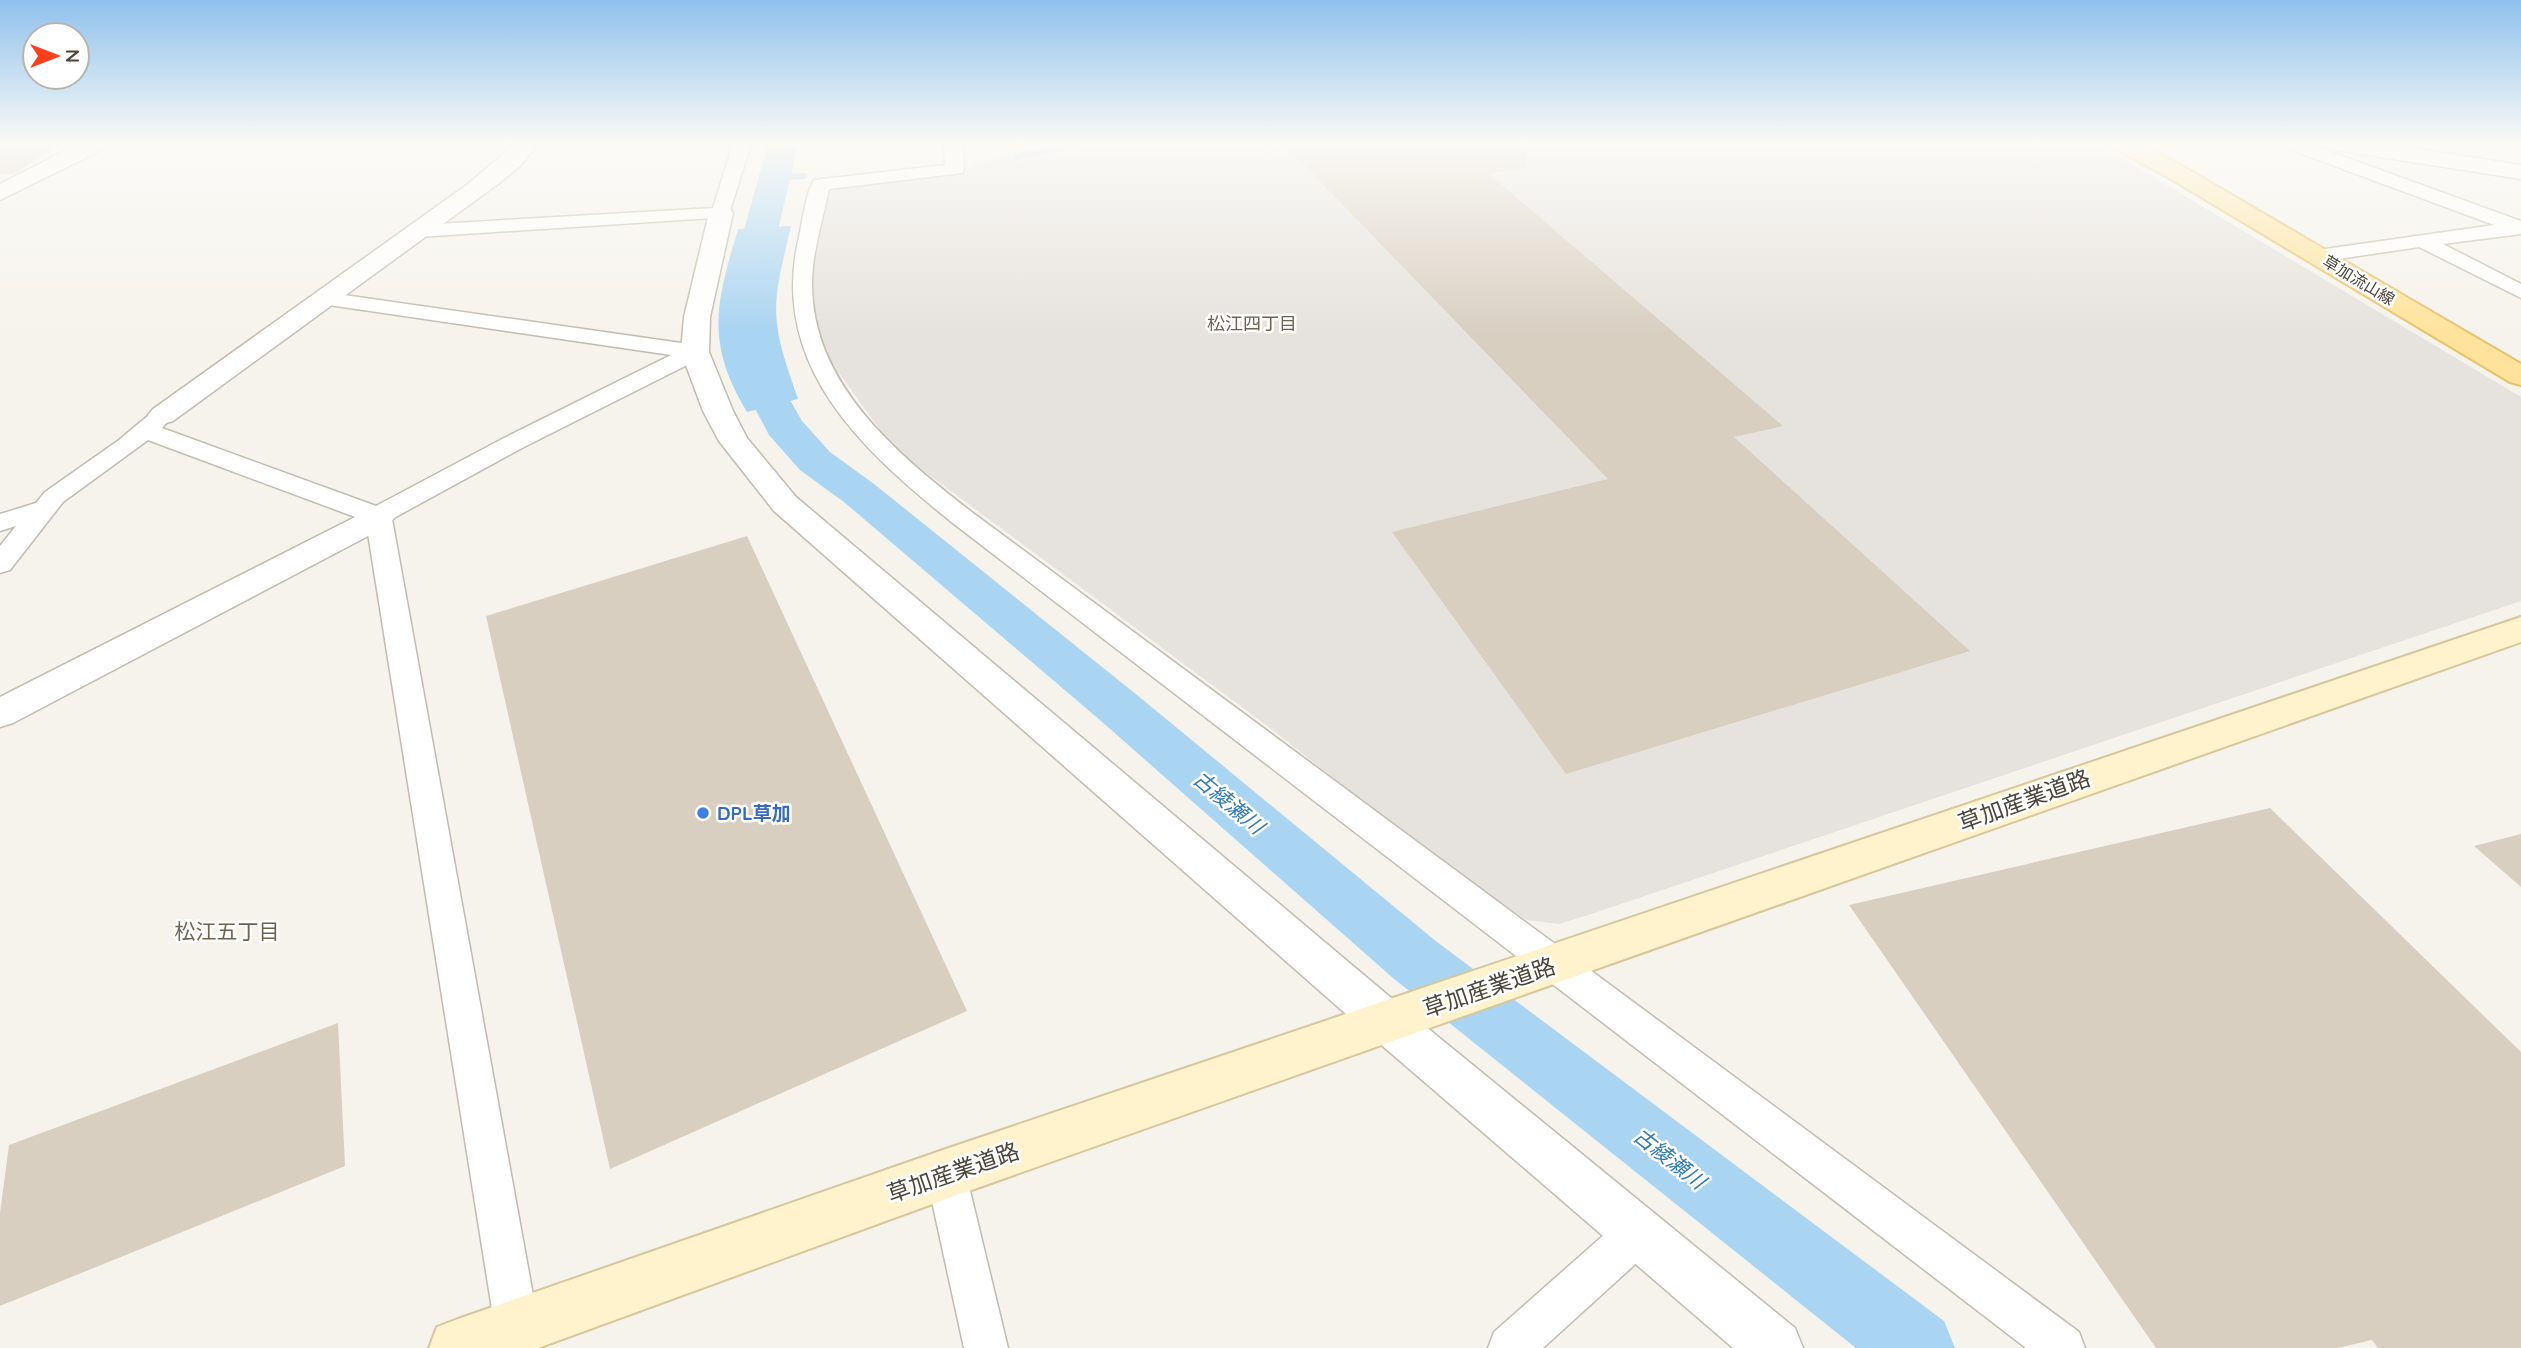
<svg xmlns="http://www.w3.org/2000/svg" width="2521" height="1348" font-family="Quicksand,'Noto Sans JP',sans-serif">
<style>
.industrial{fill:#e6e2dd}
.water{fill:#a9d4f2}
.lines{fill:none;stroke-linecap:round;stroke-linejoin:round}
.stream{stroke:#a9d4f2;stroke-width:6}
.river{fill:#a9d4f2;fill-rule:evenodd}
.building{fill:#d8cfc1}
.minor-casing{stroke:#c2bbae;stroke-width:3}
.tertiary-casing{stroke:#c2bbae;stroke-width:3}
.secondary-casing{stroke:#d6c79b;stroke-width:4}
.primary-casing{stroke:#e6c16a;stroke-width:4}
.minor{fill:#fff;fill-rule:evenodd}
.tertiary{fill:#fff;fill-rule:evenodd}
.secondary{fill:#fff3cd;fill-rule:evenodd}
.primary{fill:#ffe39c;fill-rule:evenodd}
.shop-dot{fill:#3f7fe0;stroke:#fff;stroke-width:2.5}
.labels{text-anchor:middle;dominant-baseline:central;stroke-width:5;stroke-linejoin:round;paint-order:stroke}
.far-street-label{font-size:16px;fill:#4b4439;stroke:#fff}
.far-neighbourhood-label{font-size:18px;fill:#6e6250;stroke:#fff}
.shop-label{font-size:19px;font-weight:bold;fill:#366cbe;stroke:#fff;text-anchor:start}
.water-label{font-size:21px;font-style:italic;fill:#2e7ab2;stroke:#fff}
.neighbourhood-label{font-size:21px;fill:#6e6250;stroke:#fff}
.near-street-label{font-size:23px;fill:#4b4439;stroke:#fff}
</style>
<rect width="100%" height="100%" fill="#f6f3ec"/>
<path class="industrial" d="M1058,144H2098L2521,397V601L1588,915L1559,924L1526,920L1403,833L1274,731L893,448L832,363L814,314L811,277L831,187L966,172L970,165Z"/>
<path class="water" d="M791,226C784,258 773,292 777,324C780,350 790,375 798,399L747,412C705,342 716,303 738,229Z"/>
<g class="lines">
<path class="stream" d="M1016,157L1073,144
M774,178L804,176"/>
<path class="river" d="M768,144H798L768,273L765,314L769,363L802,421L830,452L874,484L1137,695L1437,942L1944,1321L1955,1348H1856L1393,978L1101,721L844,502L800,470L769,435L731,363L729,314L732,273Z"/>
</g>
<path class="building" d="M0,144H60L14,174H0Z
M1284,144H1525L1527,168L1489,174L1783,426L1734,437L1970,651L1566,774L1392,532L1608,479Z
M747,536L967,1011L610,1169L486,616Z
M2270,808L2521,1052V1348H2378L2372,1340L2337,1348H2156L1849,905Z
M2521,834V887L2474,846Z
M338,1023L345,1166L0,1306V1213L9,1145Z"/>
<g class="lines">
<defs>
<path id="minor" d="M733,144H751L728,217L419,237L412,235L409,231L412,227L419,225L713,208Z
M944,144H962L964,169L962,173L829,189C823,220 812,252 812,284C812,386 900,456 973,513L2079,1332L2085,1348H2026L954,524C863,451 768,366 799,237C803,219 805,195 814,180L945,165Z
M2283,144H2309L2521,221V234L2443,244L2521,284V298L2419,247L2318,262L2311,260L2308,256L2311,252L2318,250L2494,225L2286,148Z
M330,293L695,345L703,347L706,352L703,357L522,448L392,519L539,1328L533,1344C521,1348 513,1348 501,1344L495,1328L366,521L148,440L63,502L10,570L0,573V546L16,526L0,531V514L36,503L45,492L119,440L150,414L158,412L166,414L170,419L162,428L376,506L504,438L671,355L322,304L319,299L322,294Z
M946,1154L960,1160L966,1174L1008,1348H964L926,1174L932,1160Z
M1638,1212L1653,1218L1659,1233L1653,1248L1543,1348H1488L1494,1332L1623,1218Z"/>
<path id="tertiary" d="M78,144H107L104,149L0,200V184Z
M515,144H537L521,165L498,184L173,421L163,424L153,421L148,415L153,409L468,184Z
M2331,144H2386L2521,165V179L2342,151L2334,149Z
M721,206L729,208L733,213L710,317L709,352L733,411L747,438L796,497L1403,1008L1795,1328L1803,1348H1733L1371,1036L774,511L719,441L703,411L681,352L684,317L709,213L713,208Z
M378,508L389,511L394,518L389,525L13,723L0,727V697L367,511Z"/>
<path id="secondary" d="M2521,617V642L946,1199L538,1348H429L437,1327L458,1319L946,1149Z"/>
<path id="primary" d="M2112,144H2141L2182,166L2521,364V385L2510,382L2166,176L2115,149Z"/>
</defs>
<use href="#minor" class="minor-casing"/>
<use href="#tertiary" class="tertiary-casing"/>
<use href="#secondary" class="secondary-casing"/>
<use href="#primary" class="primary-casing"/>
<use href="#minor" class="minor"/>
<use href="#tertiary" class="tertiary"/>
<use href="#secondary" class="secondary"/>
<use href="#primary" class="primary"/>
</g>
<linearGradient id="sky" x2="0" y2="1"><stop stop-color="#8fc1ec"/><stop offset="0.43" stop-color="#fbfaf6"/><stop offset="1" stop-color="#fbfaf6" stop-opacity="0"/></linearGradient>
<rect width="2521" height="333" fill="url(#sky)"/>
<circle class="shop-dot" cx="703" cy="813" r="7"/>
<g class="labels">
<g class="far-street-label">
<text transform="translate(2359 280) rotate(31)">草加流山線</text>
</g>
<g class="far-neighbourhood-label">
<text x="1252" y="323">松江四丁目</text>
</g>
<g class="shop-label">
<text x="717" y="813">DPL草加</text>
</g>
<g class="water-label">
<text transform="translate(1229 802) rotate(40)">古綾瀬川</text>
<text transform="translate(1670 1158) rotate(38)">古綾瀬川</text>
</g>
<g class="neighbourhood-label">
<text x="227" y="931">松江五丁目</text>
</g>
<g class="near-street-label">
<text transform="translate(2024 800) rotate(-20)">草加産業道路</text>
<text transform="translate(1489 987) rotate(-19)">草加産業道路</text>
<text transform="translate(953 1172) rotate(-19)">草加産業道路</text>
</g>
</g>
<g transform="translate(56 56) rotate(90)"><circle r="33" fill="#ffffff" stroke="#b7b4b0" stroke-width="2"/>
<path d="M0-5L12 26L0 18L-12 26Z" fill="#fc3f1d"/>
<text y="-10" font-size="19" font-weight="bold" text-anchor="middle" fill="#4b4439">N</text>
</g>
</svg>
